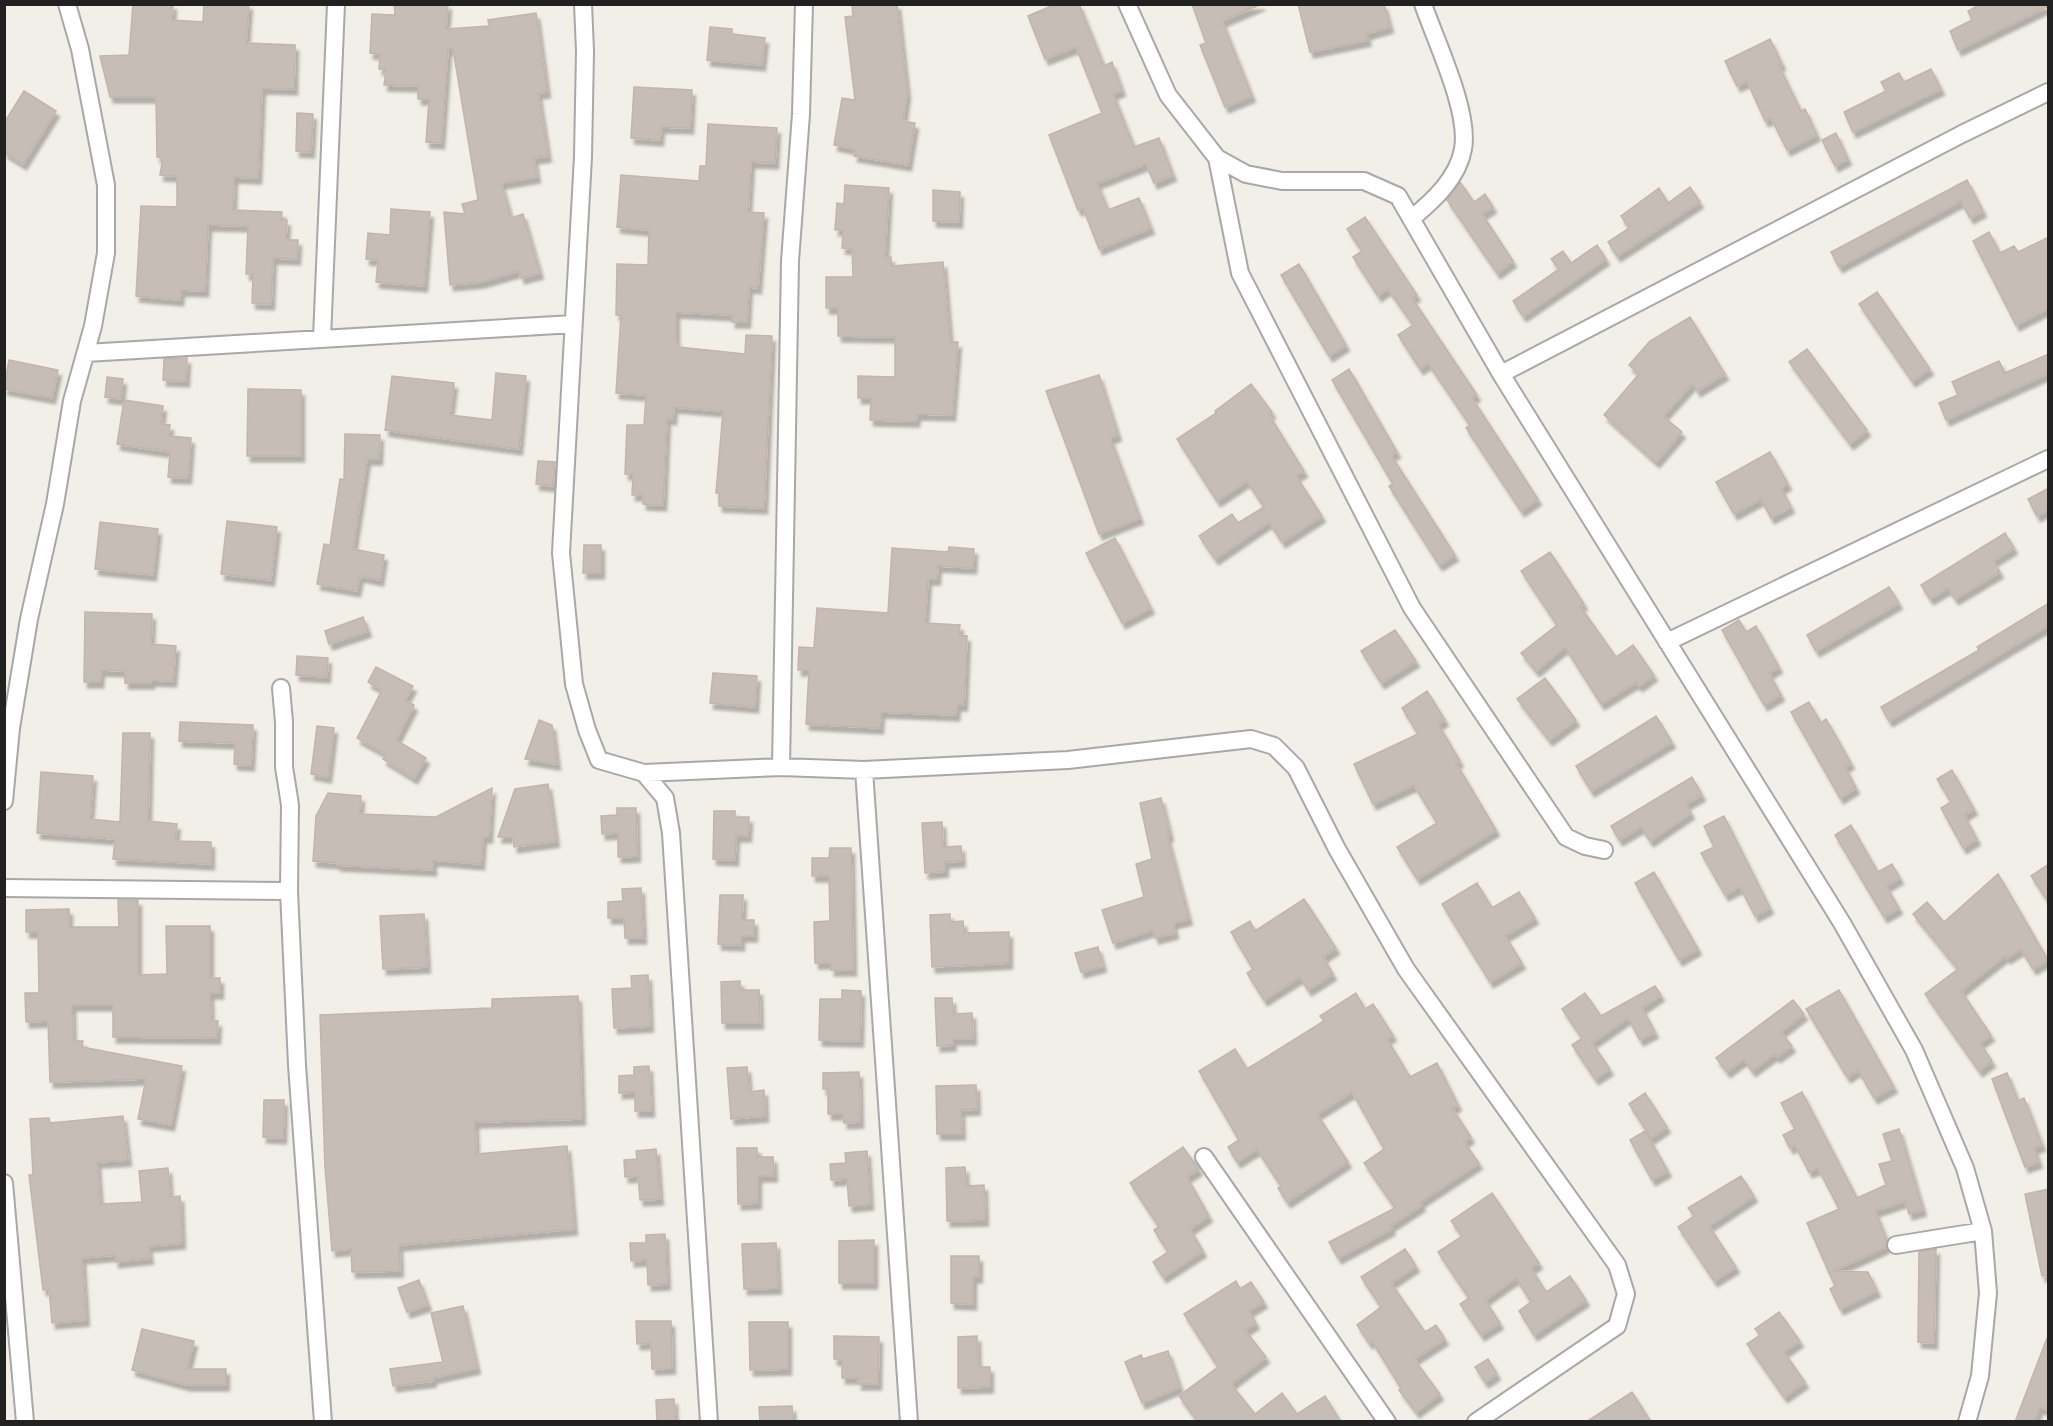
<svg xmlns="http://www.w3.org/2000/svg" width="2053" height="1426" font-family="'Archivo Narrow',sans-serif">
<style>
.building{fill:#c7bdb7;stroke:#c4b4aa;stroke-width:1.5;filter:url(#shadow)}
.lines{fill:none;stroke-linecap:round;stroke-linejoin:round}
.minor-casing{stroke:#a8a8a8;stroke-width:20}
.minor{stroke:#fff;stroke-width:16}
</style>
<defs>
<filter id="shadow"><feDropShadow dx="3.5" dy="6" stdDeviation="1.5" flood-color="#0004"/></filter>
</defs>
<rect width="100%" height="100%" fill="#f2eee8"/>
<path class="building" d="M133,4H173L172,20L203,22L204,4H249L246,43L295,45L294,89L262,88L258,178L234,177L233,210L282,212L281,220H287L286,240H298L297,259L273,258L271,304L252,303L253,274H246L248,226L208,225L205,291L181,290L180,300L136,296L141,206L177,207V176L160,175L163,157H157L156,97H110L100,56L129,55Z
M394,4H448L446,29L489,26L488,20L536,13L547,92L538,93L548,156L534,158L537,177L501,183L511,218L523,214L540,273L521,278L519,271L481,282L450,285L444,212L465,214L462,204L478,200L453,49H448L441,143L426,142L429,99H418V86L384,85L386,69H379L380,54L370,53L372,14L395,15Z
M865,4H897L907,93L903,121L915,123L908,165L854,156L855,149L834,145L842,98L855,100L845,17L853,16L852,6Z
M1056,4H1079L1104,66L1112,62L1122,90L1113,94L1134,147L1159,138L1173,175L1154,183L1146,164L1097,183L1108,210L1139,198L1151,228L1099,249L1083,208L1078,210L1049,135L1102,113L1076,47L1045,59L1028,16Z
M1192,4H1262L1222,21L1252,96L1225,107L1200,45L1206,43Z
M1298,4H1384L1390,27L1366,34L1368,40L1310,52Z
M1981,4H2049V6L1958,50L1950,31L1972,20L1968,11Z
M710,27L732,29V34L765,38L762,65L707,60Z
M1770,39L1782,64L1779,66L1801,111L1805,109L1817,135L1787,150L1771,118L1765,121L1747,81L1737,86L1725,61Z
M1931,69L1941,89L1853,132L1844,112L1886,91L1881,82L1899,73L1904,82Z
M634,87L692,90L690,128L661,127L660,140L631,138Z
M24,91L56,111L23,164L4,152V123Z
M297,113L313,114L311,152L296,151Z
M708,124L777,128L775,163L751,162L748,212L764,213L758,288L749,287L747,322H732V315L676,312V342H679L678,347L745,354L746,335L772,336L764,508L719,506V493H716L723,411L674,407L673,419L667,418L663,505L643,504V495H632L633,474H625L627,425H644L646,395L616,393L621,315H616L617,264L648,265L649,230L617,227L621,175L699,181L700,166H706Z
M1836,133L1848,159L1835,166L1822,140Z
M1967,180L1983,211L1970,218L1961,201L1839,267L1831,252Z
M1460,182L1474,202L1485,194L1493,207L1482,214L1513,261L1497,273L1447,200Z
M845,185L889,188L885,257H891V266L943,262L950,342H958L952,415L917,414L916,421L870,420L871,398H858V376L895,377V337L838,336V308H826V277H853L852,249L842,248L843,230H835L837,203L844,204Z
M1690,187L1700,202L1617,256L1608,242L1629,228L1621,216L1659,188L1668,203Z
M933,190L960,192L959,222L933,221Z
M391,209L430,212L424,286L376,282L378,260L366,259L368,233L390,235Z
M1365,217L1417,295L1412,298L1477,395L1472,398L1538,499L1521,511L1466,428L1470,425L1428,363L1420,369L1398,335L1413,325L1388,289L1378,296L1353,257L1362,251L1347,229Z
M1989,232L2000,253L2014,246L2018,252L2049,237V308L2016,325L1973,241Z
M1597,245L1606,259L1523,316L1513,301L1559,269L1551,259L1563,251L1571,263Z
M1299,264L1346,345L1329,356L1281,275Z
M1877,292L1930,369L1912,381L1859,304Z
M1690,317L1725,374L1697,391L1693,383L1663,416L1682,432L1656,462L1604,415L1639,374L1629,365L1650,341Z
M1807,349L1867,430L1850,444L1789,362Z
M2049,354V373L1946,420L1939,403L1958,395L1952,382L1999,361L2005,373Z
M187,358L186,381L163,380L164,359Z
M9,360L58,370L52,398L4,389Z
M1349,369L1397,452L1391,455L1455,555L1439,565L1389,486L1393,484L1332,380Z
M496,373L526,376L519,449L385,430L392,376L454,383L450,415L492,420Z
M1099,375L1118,435L1110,438L1140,518L1099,534L1046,391Z
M107,377L123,379L121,399L105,397Z
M1251,384L1272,412L1269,415L1304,471L1296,476L1322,516L1282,542L1269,522L1215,559L1199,536L1232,514L1238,523L1264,507L1247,481L1217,501L1177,439L1216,413L1215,411Z
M248,389L301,390V456H247Z
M124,400L163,406L161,424L170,425L169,436L191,438L188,478L168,477L170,452L117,444Z
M345,434L380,435L379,459H367L353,549L384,555L380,580L360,576L357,591L317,584L324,544L330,545L340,479L344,480Z
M1770,452L1788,484L1781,488L1791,507L1771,518L1761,499L1734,514L1716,482Z
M538,461L555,462L553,486L536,484Z
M2049,488V509L2037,516L2028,499Z
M227,521L277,527L271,580L221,574Z
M100,522L158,529L153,575L95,569Z
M2005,533L2014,548L1993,561L2000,572L1955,599L1948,588L1930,599L1921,585Z
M1115,538L1151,608L1122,623L1086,553Z
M584,545H601V573H583Z
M949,547L974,549L973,568L938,566L937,579H928L925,623L960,625L959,635L967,636L964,705H957L956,715L881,712L880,728L806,724L809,670H798L799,647L814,648L817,608L888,613L892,548L948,552Z
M1550,552L1584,604L1580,606L1616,657L1633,645L1654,675L1639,686L1636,682L1601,704L1565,647L1536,671L1521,653L1557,625L1521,571Z
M1889,587L1899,603L1816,651L1807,635Z
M2049,603V625L1889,721L1881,707L1979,650L1977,647Z
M85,612L152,614L151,644L176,646L173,681L151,680V683H125V671L101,670L100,682H84Z
M363,617L368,631L329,644L325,631Z
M1739,620L1746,632L1756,626L1779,667L1769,673L1781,695L1764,705L1722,630Z
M1395,630L1416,661L1381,683L1361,651Z
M297,656L328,658L327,677L296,675Z
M376,667L413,686L405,700L414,705L396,740L426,758L414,778L383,759L386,754L357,738L382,690L368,682Z
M713,673L757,676L755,707L710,703Z
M1545,678L1576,720L1549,740L1517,699Z
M1427,691L1445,720L1438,724L1460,761L1456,763L1496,830L1417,879L1397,847L1437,823L1414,785L1373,804L1354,764L1418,734L1402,708Z
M1809,702L1821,723L1826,719L1851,763L1845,767L1856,788L1840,798L1791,712Z
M1656,716L1672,742L1591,791L1576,766Z
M539,720L552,725L557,764L525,759Z
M180,722L253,725L251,765L234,764L235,743L179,741Z
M317,726L334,728L328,777L311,774Z
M123,733H150L148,821L177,824L175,841L211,842V864L113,859L115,839L37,833L41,772L93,776L90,819L120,822Z
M1952,770L1974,809L1964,815L1977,839L1963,848L1941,808L1951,802L1937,779Z
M1692,777L1702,795L1686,804L1691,813L1650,841L1641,827L1619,840L1611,826Z
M548,784L556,841L514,847L513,837H498L515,789Z
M492,788L489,837H483L481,864L433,860V870L337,865V863L313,861L316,816L328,793L361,796L360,814L436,817Z
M1161,798L1170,835L1167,836L1189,919L1173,923L1175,933L1155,938L1153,930L1113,943L1102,910L1144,897L1136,864L1152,859L1140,803Z
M617,808H636L637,856L618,857V833L602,834L601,816L617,815Z
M714,811H735V817H749L748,836H736L735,860L713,859Z
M1724,816L1770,908L1755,916L1740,887L1725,895L1701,853L1714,847L1704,826Z
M942,822L943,847L961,846L962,861L945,862V871L925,873L922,823Z
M1851,825L1878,872L1892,864L1900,878L1886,886L1899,908L1884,917L1835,835Z
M830,848H851L853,970H831V963H815L814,922L830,921L829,876H812V858H829Z
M2049,864V903L2031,876Z
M1654,872L1698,949L1679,960L1635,883Z
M1998,874L2048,960L2033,969L2021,949L2007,958L2006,955L1961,991L1991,1035L1980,1043L1992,1061L1979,1071L1925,994L1958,969L1913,914L1927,902L1944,922Z
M1477,883L1492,908L1519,892L1535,918L1505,936L1522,963L1490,982L1442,904Z
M641,888L643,938H625L624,918H608V902L623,901L622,889Z
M720,895H743L742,920H754V936H741V945L718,944Z
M1304,899L1336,948L1323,957L1333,974L1308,990L1300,977L1264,1000L1247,973L1253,969L1231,932L1250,921L1255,931Z
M118,900H138V975L167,974L166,926H210V978H220V993H210L211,1021H218L217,1038L113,1037V1005H72L73,1041H83L82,1047L182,1066L171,1125L138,1119L146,1079L50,1082L48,1021L26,1022L25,993H39L38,932H26V910L69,909V927H119Z
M424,914L427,967L383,969L380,916Z
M950,914V922L963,921L964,933L1009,932V963L932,967L930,915Z
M1098,947L1103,966L1081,972L1075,953Z
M648,975L650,1026L614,1028L612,989L632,988L631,976Z
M740,981V990H759L760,1023H722L721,982Z
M1655,986L1661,995L1642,1008L1655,1032L1640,1040L1628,1018L1592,1043L1610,1069L1595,1079L1572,1045L1582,1038L1562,1009L1585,993L1601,1016Z
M842,990L861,991L860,1041L819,1040L820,999H842Z
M1839,990L1894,1087L1874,1098L1858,1070L1847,1077L1806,1009Z
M1356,993L1365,1009L1373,1004L1393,1035L1387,1039L1410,1077L1437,1063L1458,1105L1452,1108L1471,1137L1464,1142L1479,1163L1420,1202L1422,1205L1390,1226L1392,1229L1338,1258L1329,1242L1395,1208L1364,1163L1384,1149L1352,1092L1317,1114L1348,1162L1287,1202L1278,1188L1281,1186L1257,1149L1237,1162L1228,1147L1239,1140L1199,1071L1235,1049L1247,1069L1324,1021L1320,1016Z
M578,996L582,1119L475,1122L476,1154L567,1146L574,1229L399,1245L400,1271L352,1272L351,1249L332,1251L325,1167L320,1015L492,1008V999Z
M935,998H952L953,1014L972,1013L973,1039H952L953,1045L937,1046Z
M1793,1000L1804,1014L1781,1032L1792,1046L1777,1057L1775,1054L1752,1071L1744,1059L1727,1072L1716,1058Z
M649,1066L651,1111H635V1092L619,1093V1076L634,1075V1067Z
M747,1067L749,1092L764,1090L765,1116L731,1119L727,1068Z
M859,1072L860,1122L844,1123L843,1114H828V1089H823V1073Z
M2007,1073L2018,1101L2024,1098L2042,1145L2034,1148L2039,1162L2025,1167L1992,1079Z
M976,1085L977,1109L961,1110L962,1134H937L936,1086Z
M1802,1092L1857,1198L1886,1185L1879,1164L1892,1161L1883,1134L1899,1129L1923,1210L1909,1214L1905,1201L1875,1211L1887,1240L1886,1247L1833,1271L1868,1272L1877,1291L1840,1309L1830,1289L1835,1286L1807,1223L1839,1209L1818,1168L1809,1172L1795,1145L1790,1148L1783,1135L1795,1129L1781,1103Z
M1645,1093L1667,1127L1651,1138L1629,1104Z
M264,1100H284L283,1138L263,1137Z
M123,1116L128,1160L97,1162L100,1204L142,1202L139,1171L168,1168L170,1197L180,1196L182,1243L148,1246L150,1258L115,1262V1255L82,1258L86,1320L52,1323L49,1289L43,1290L29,1175H33L30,1119L49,1118L50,1123Z
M1645,1131L1668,1171L1652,1180L1630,1140Z
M1183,1147L1199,1169L1187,1177L1209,1216L1190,1229L1203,1251L1163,1277L1153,1262L1168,1252L1154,1230L1159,1227L1130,1183Z
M737,1148H757V1157H773L774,1176H758V1203L738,1204Z
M656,1149L660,1199L640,1200L638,1176L625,1177L624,1160L637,1159L636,1151Z
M867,1151L870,1204L849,1206L847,1179L831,1180L830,1164L846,1163L845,1153Z
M965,1167L966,1186L984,1185L985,1220L947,1221L946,1168Z
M1741,1176L1754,1196L1709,1226L1736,1267L1714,1281L1678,1227L1694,1216L1688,1208Z
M2049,1189V1275L2042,1276L2025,1194Z
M1492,1193L1539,1263L1531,1268L1546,1292L1570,1276L1586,1300L1534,1335L1519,1311L1531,1302L1516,1278L1485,1300L1500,1323L1481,1335L1460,1304L1469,1298L1438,1252L1462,1236L1451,1221Z
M665,1234L667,1284L648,1285L647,1260L631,1261L630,1243H646V1235Z
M874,1240V1283H839V1241Z
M776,1243L778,1288L744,1289L742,1244Z
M1405,1249L1416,1266L1391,1283L1425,1332L1436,1325L1445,1339L1414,1359L1440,1394L1416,1412L1399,1390L1401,1388L1372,1341L1369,1343L1357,1325L1381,1307L1361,1277Z
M1936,1249L1934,1343L1918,1342L1919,1252Z
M951,1256H979V1277H973V1304L951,1303Z
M419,1280L428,1305L407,1312L398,1288Z
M1236,1281L1240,1289L1251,1282L1264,1302L1249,1311L1256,1323L1245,1330L1266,1357L1231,1384L1255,1414L1282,1393L1297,1414L1325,1396L1341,1422H1198L1179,1396L1218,1367L1184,1314Z
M463,1306L477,1368L432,1378L433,1381L393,1386L390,1369L443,1362L431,1313Z
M1779,1312L1800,1341L1784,1352L1805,1382L1784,1397L1747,1344L1760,1335L1755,1329Z
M636,1321H671L672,1368L652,1369L651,1343L637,1344Z
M749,1322H788V1369L750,1370Z
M142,1329L194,1341L187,1369H226V1385H187L132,1370Z
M834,1336L879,1337L878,1384H858L859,1378H842V1360L834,1359Z
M977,1336L978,1367H990V1387L958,1388V1337Z
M2047,1338L2049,1411L2040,1407L2034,1422H2015Z
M1168,1351L1180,1387L1142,1403L1125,1362L1141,1355L1143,1359Z
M1488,1359L1497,1374L1485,1382L1475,1367Z
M1632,1392L1651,1422H1586Z
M674,1399L675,1422H657L656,1400Z
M792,1406L793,1422H760L759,1407Z"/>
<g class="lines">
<defs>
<path id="minor" d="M583,4L585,51L583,157L561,553L574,684L587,730L599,760L644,773L781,767L864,770L1068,760L1251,739L1274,746L1296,768L1337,849L1406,969L1617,1265L1626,1294L1617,1326L1476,1422
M1127,4L1168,95L1217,158L1246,174L1282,181H1364L1398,196L1501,374L1842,923L1914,1050L1965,1168L1983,1231L1988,1293L1980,1376L1967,1422
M1217,158L1240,273L1412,608L1566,837L1585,846L1604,850
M1412,218C1433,201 1458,178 1463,149C1470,112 1436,42 1423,4
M322,338L336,4
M86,353L573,324
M1501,374L1962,134L2048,92
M1667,642L2048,459
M281,688L284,722V767L290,805L289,891L297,1065L323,1422
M781,767L790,261L801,114L804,4
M864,770L909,1422
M644,773L665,798L671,833L709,1422
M4,801L11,728L29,619L55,504L72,401L93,326L106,253V185L80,49L67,4
M4,888L289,891
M1204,1157L1387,1422
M4,1183L25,1422
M1896,1245L1983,1231"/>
</defs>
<use href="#minor" class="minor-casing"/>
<use href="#minor" class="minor"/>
</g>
<rect width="2053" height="1426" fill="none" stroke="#212121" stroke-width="12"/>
</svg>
